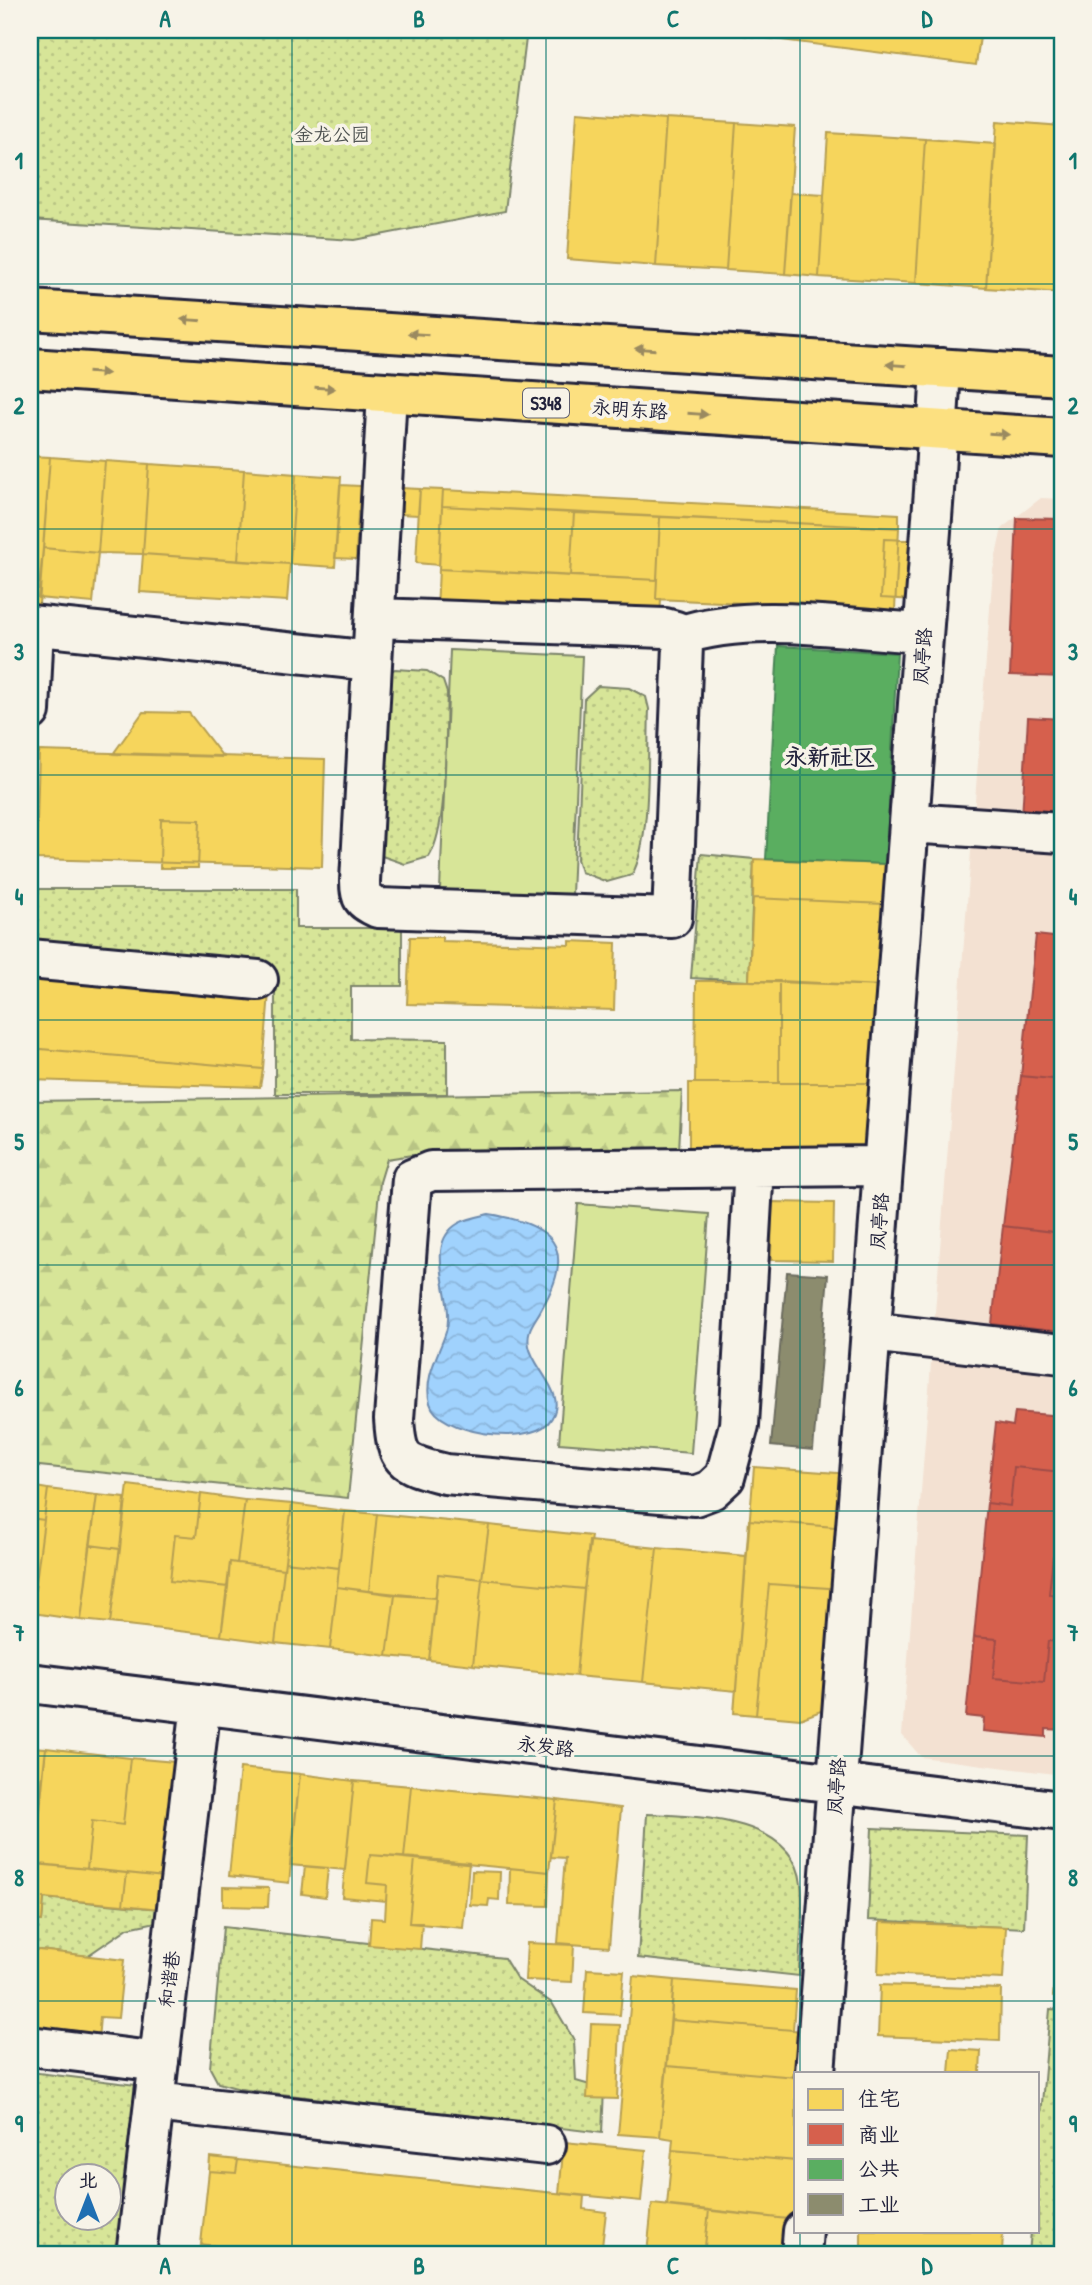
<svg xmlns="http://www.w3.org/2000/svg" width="1092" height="2285" font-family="'Patrick Hand','LXGW WenKai TC',sans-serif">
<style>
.built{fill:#f3e1d2}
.grass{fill:url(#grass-dots);stroke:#7c846a;stroke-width:2;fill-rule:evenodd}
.forest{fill:url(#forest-firs);stroke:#7c846a;stroke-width:2}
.garden{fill:#d7e598;stroke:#7c846a;stroke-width:2}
.water{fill:url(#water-waves);stroke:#6e8caf;stroke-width:2}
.homes{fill:#f6d55c;stroke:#b69f52;stroke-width:2}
.shops{fill:#d6604d;stroke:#a04d48;stroke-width:2}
.public{fill:#5aae61;stroke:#498456;stroke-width:2}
.industry{fill:#8c8c6e;stroke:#6c6c5f;stroke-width:2}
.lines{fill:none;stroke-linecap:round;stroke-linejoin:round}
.minor-casing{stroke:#22223b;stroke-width:44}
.major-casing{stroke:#22223b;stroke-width:44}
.minor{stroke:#f7f3e8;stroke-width:38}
.major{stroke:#fce080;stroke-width:38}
.oneway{fill:#9a8a61}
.grid{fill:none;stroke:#0f766e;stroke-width:2;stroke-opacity:0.55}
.labels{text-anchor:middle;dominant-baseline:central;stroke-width:7;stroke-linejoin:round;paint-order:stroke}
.shield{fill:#f7f3e8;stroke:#62616f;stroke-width:2}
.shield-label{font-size:18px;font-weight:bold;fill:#22223b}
.park-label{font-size:19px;fill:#4f5352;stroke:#f7f3e8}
.street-label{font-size:19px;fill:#22223b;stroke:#f7f3e8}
.quarter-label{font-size:23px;font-weight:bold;fill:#22223b;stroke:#f7f3e8}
.neatline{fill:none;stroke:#0f766e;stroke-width:2.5}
.grid-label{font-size:23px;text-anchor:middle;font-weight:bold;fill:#0f766e}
</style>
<defs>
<pattern id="grass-dots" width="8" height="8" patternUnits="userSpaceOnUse" patternTransform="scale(1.75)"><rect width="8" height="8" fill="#d7e598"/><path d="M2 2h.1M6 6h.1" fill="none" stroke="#b8c484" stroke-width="1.8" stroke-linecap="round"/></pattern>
<pattern id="forest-firs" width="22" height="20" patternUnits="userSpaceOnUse" patternTransform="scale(1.75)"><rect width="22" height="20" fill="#d7e598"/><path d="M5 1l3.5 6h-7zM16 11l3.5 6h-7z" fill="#b8c484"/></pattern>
<pattern id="water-waves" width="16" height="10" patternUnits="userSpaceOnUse" patternTransform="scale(1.75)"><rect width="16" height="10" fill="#a0d2fd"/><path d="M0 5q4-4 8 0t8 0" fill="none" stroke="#8ab4da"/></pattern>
</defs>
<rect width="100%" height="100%" fill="#f7f3e8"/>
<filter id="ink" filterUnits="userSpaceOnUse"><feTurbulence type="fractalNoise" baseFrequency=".0143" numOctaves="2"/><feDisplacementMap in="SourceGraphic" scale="14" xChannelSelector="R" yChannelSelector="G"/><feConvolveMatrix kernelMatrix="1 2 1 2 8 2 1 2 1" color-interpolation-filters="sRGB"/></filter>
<g filter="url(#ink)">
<path class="built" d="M1041,498L1062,499V1775L921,1757L902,1735L993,570L1002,528Z"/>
<path class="grass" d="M30,30H527L505,211L354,240L30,220Z
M395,669L427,671L443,681L447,693C445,733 449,825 429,857L405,864L379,855L385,675Z
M598,686L629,688L646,697L649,709C647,753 652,838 632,875L607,882L581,872L577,859L584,699Z
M701,854L754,859L749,981L691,978Z
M30,889H296V928H402V986H351V1039L447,1040V1094H275V987L30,944Z
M647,1814C696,1816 794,1817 801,1884C804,1914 799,1946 799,1976L638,1958Z
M872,1828L1028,1835L1024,1928L868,1920Z
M44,1898L160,1909L161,1921L128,1928L87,1956L30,1949V1920L42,1921Z
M223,1927L504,1958L517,1979L552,2003L574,2040L576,2081L604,2089L602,2133L240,2089L218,2083L210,2068Z
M1050,2009L1062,2010V2255H1029L1031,2231H1038V2151Z
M30,2072L153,2087L133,2255H30ZM66,2176H108V2218H66Z"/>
<path class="forest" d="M682,1091L679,1151L412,1155L387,1159L380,1182L348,1498L30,1465V1101Z"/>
<path class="garden" d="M450,650L582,656L572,895L440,890Z
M578,1204L709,1214L691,1453L559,1443Z"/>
<path class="water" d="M489,1214C552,1224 578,1246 542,1308C535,1322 526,1328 529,1346C533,1370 572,1396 548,1423C527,1446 438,1434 430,1403C423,1378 439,1354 446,1332C457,1300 420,1245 459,1223C468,1218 480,1216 489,1214Z"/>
<path class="homes" d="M704,30H981L976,65Z
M577,112L666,119L656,266L567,259Z
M666,119L736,123L726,270L656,266Z
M997,121L1062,126V293L986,288Z
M736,123L795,127L785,274L726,270Z
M828,133L925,139L916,283L819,277Z
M925,139L996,144L986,288L916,283Z
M791,193L824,195L819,277L785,274Z
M30,456L50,457L38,618L30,617Z
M50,457L105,461L98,553L43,548Z
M105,461L149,464L143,554L98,553Z
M149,464L244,470L238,561L143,554Z
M244,470L296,474L290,564L238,561Z
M296,474L341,477L335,567L290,564Z
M340,485L420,489L418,515L358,512L356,559L335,558Z
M420,489L443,490L439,565L416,563Z
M443,490L899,514V528L442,506Z
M442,506L574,513L570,576L439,569Z
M574,513L660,517L657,580L570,576Z
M660,517L899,528L895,610L656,599Z
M884,539L938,541L934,601L881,598Z
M43,548L98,553L93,603L38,598Z
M143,554L290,564L287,601L140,592Z
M439,569L657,580L656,599H661L660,620L437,610Z
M143,712L189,713L223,757L113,754Z
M39,751L325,759L322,867L36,859Z
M161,819L200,820L198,868H160Z
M754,859L886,864L884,904L753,898Z
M753,898L884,904L881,986L749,981Z
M410,937H442V941L570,945V941L616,943L614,1010L407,1004Z
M30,971L269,992L263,1069L30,1048Z
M696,981H779V1083H695Z
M779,981L881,986L871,1083H779Z
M30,1048L263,1069L260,1087L30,1080Z
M689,1083H871V1150H689Z
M772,1202L834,1203L833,1261L771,1260Z
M754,1467L851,1474L835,1693L821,1711L800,1719L734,1713Z
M128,1485L201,1494L196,1537L175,1535L170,1581L228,1587L221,1636L110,1623Z
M30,1486L48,1489L44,1520L30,1518Z
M48,1489L97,1495L81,1620L32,1613Z
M201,1494L245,1500L237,1563L230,1562L228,1587L170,1581L175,1535L196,1537Z
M97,1495L125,1498L120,1549L90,1545Z
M245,1500L292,1504L284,1569L237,1563Z
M292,1504L345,1511L339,1568L285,1562Z
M345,1511L377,1514L369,1591L337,1587Z
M377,1514L489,1525L482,1579L438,1574L436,1598L369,1591Z
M30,1518L44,1520L32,1613H30Z
M749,1520L847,1528L835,1693L821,1711L800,1719L734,1713Z
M489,1525L591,1536L584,1589L482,1579Z
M589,1541L657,1548L643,1682L576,1676Z
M90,1545L120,1549L110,1623L81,1620Z
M657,1548L746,1556L736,1691L643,1682Z
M230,1562L284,1569L275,1643L221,1636Z
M285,1562L339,1568L330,1649L275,1643Z
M438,1574L482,1579L473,1665L429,1660Z
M482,1579L584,1589L576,1676L473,1665Z
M769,1584L843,1589L835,1693L821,1711L800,1719L756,1715Z
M337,1587L395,1595L387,1656L330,1649Z
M395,1595L436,1598L429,1660L387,1656Z
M30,1747L46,1748L39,1807L30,1806Z
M46,1748L130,1758L123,1825L92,1821L87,1869L35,1864Z
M130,1758L186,1763L164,1877L87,1869L92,1821L123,1825Z
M240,1768L300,1774L289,1883L229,1876Z
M300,1774L354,1781L345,1870L290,1865Z
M354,1781L411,1786L404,1858L370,1855L367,1883L387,1885L386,1901L342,1897Z
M411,1786L557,1800L549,1872L404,1858Z
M557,1800L621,1808L609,1947L558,1943L565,1858L551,1857Z
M30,1831L37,1832L35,1864L30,1863Z
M370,1855L415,1858L409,1923H422L420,1949L369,1945L371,1918L385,1919L387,1885L367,1883Z
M415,1858L469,1863L463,1928L409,1923Z
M30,1863L127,1873L123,1905L44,1898L42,1921L30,1920Z
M305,1866L328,1868L325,1897L302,1894Z
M510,1868L549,1872L548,1906L509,1905Z
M472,1871L500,1872L499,1900L489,1899L488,1906L470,1905Z
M127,1873L164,1877L160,1909L123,1905Z
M223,1887L269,1888L268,1907L223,1906Z
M1062,1912V1998L1053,1996Z
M880,1922L1006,1927L1003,1979L878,1974Z
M527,1943L574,1945L572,1982L525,1980Z
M30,1949L124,1960L118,2018L100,2017L98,2040L30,2032Z
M587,1969L624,1971L620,2015L584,2013Z
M633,1976L674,1980L660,2137L618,2134Z
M674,1980L796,1990L793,2030L671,2020Z
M880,1985L1001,1989L1000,2041L878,2036Z
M671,2020L793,2030L815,2033L796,2077L667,2066Z
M591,2024L620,2025L617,2099L587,2098Z
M951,2049L981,2051L980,2073H949Z
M667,2066L796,2077V2161L672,2150L673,2139L660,2137Z
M564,2142L646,2150L641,2201L559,2193Z
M672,2150L796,2161V2220L667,2206Z
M210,2157L238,2160L236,2173L209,2171Z
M238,2160L584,2196L583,2209L606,2212L601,2255H224L225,2247L201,2244L209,2171L236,2173Z
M652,2204L709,2210L704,2255L647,2254Z
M709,2210L796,2220L795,2255H704Z
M861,2231H1003L1002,2255H861Z
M201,2244L225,2247L224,2255H200Z"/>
<path class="shops" d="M1017,518L1062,519V677L1010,675Z
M1028,717L1062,719V820L1022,817Z
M1036,935L1062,938V1080L1021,1076Z
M1021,1076L1062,1080V1233L1003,1226Z
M1003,1226L1062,1233V1332L992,1324Z
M1015,1412L1062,1416V1472L1014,1467L1010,1506L987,1503L996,1423L1013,1426Z
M1014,1467L1062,1472V1642L1048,1641L1044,1682L993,1678L997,1639L974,1637L987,1503L1010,1506Z
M1053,1556L1062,1557V1595L1049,1594Z
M974,1637L997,1639L993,1678L1044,1682L1048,1641L1062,1642V1730L1046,1729V1737L983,1731L984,1718L966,1716Z"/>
<path class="public" d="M778,646L897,653L886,864L766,859Z"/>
<path class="industry" d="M787,1272L828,1275L813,1450L771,1446Z"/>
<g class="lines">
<defs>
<path id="minor" d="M375,618L665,628L676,631L683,645L672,918L378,908C362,901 360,898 360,881L387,393
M30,625L372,661
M679,636C751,611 847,629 923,633
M30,711L34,626
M909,823L1062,833
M30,959L258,980
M754,1167L739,1425L725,1477L711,1490L695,1496L445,1474C404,1463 397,1464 394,1419L412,1179L431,1171L869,1166H883
M871,1332L1062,1354
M30,1683L1062,1811
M30,2046L159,2062
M815,2073L934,491L941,368
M154,2102L546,2145
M136,2255L201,1704
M801,2255L803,2231"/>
<path id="major" d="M30,310L1062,376
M30,368L1062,438"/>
</defs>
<use href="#minor" class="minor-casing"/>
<use href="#major" class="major-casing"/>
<use href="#minor" class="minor"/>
<use href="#major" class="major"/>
</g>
<defs><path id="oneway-solid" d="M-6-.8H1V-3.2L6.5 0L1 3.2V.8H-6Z" transform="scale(1.75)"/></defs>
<g class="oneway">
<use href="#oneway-solid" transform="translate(191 320) rotate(-176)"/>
<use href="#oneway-solid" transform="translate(418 334) rotate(-176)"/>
<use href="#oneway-solid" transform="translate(645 349) rotate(-176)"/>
<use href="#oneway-solid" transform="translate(896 365) rotate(-176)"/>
<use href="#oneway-solid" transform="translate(98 373) rotate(4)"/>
<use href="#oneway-solid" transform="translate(325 388) rotate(4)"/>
<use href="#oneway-solid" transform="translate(698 414) rotate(4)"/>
<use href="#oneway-solid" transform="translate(999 434) rotate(4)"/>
</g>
</g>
<path class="grid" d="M292,30V2255M546,30V2255M800,30V2073M30,284H1062M30,529H1062M30,775H1062M30,1020H1062M30,1265H1062M30,1511H1062M30,1756H1062M30,2001H1062M800,2231V2255"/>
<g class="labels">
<rect class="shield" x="523" y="388.5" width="46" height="29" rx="5"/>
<g class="shield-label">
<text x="546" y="403">S348</text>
</g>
<g class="park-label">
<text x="332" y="134">金龙公园</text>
</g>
<g class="street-label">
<text transform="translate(630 409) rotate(4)">永明东路</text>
<text transform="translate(922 656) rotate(-86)">凤亭路</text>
<text transform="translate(879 1221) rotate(-86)">凤亭路</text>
<text transform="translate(546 1746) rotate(7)">永发路</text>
<text transform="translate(836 1786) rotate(-86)">凤亭路</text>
<text transform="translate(169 1979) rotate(-83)">和谐巷</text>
</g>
<g class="quarter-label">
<text x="830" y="756">永新社区</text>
</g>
</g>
<rect width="1092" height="2285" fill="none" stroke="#f7f3e8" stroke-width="77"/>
<rect x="794" y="2072" width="245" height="161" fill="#f7f3e8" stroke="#a29fa3" stroke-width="2"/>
<rect x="808" y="2089" width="35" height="21" fill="#f6d55c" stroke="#a29fa3" stroke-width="2"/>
<text x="858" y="2106" font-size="21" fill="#22223b">住宅</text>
<rect x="808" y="2124" width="35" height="21" fill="#d6604d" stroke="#a29fa3" stroke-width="2"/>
<text x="858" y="2142" font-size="21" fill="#22223b">商业</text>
<rect x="808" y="2159" width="35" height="21" fill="#5aae61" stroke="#a29fa3" stroke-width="2"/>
<text x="858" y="2176" font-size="21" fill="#22223b">公共</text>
<rect x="808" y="2194" width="35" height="21" fill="#8c8c6e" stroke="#a29fa3" stroke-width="2"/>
<text x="858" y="2212" font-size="21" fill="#22223b">工业</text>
<g transform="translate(88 2197)"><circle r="33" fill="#f7f3e8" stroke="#a29fa3" stroke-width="2"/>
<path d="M0-5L12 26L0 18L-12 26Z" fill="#1f6fb2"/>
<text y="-10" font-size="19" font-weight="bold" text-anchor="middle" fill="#22223b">北</text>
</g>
<rect x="38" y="38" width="1016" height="2208" class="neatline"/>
<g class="grid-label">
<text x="165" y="27">A</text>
<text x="419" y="27">B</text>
<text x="673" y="27">C</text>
<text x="927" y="27">D</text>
<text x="19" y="169">1</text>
<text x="1073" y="169">1</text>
<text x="19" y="414">2</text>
<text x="1073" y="414">2</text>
<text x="19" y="660">3</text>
<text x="1073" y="660">3</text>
<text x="19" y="905">4</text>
<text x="1073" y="905">4</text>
<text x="19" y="1150">5</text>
<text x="1073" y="1150">5</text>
<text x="19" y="1396">6</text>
<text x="1073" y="1396">6</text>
<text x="19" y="1641">7</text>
<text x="1073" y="1641">7</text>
<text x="19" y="1886">8</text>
<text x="1073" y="1886">8</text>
<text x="19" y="2132">9</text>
<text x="1073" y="2132">9</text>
<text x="165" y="2274">A</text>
<text x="419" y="2274">B</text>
<text x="673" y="2274">C</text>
<text x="927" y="2274">D</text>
</g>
</svg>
